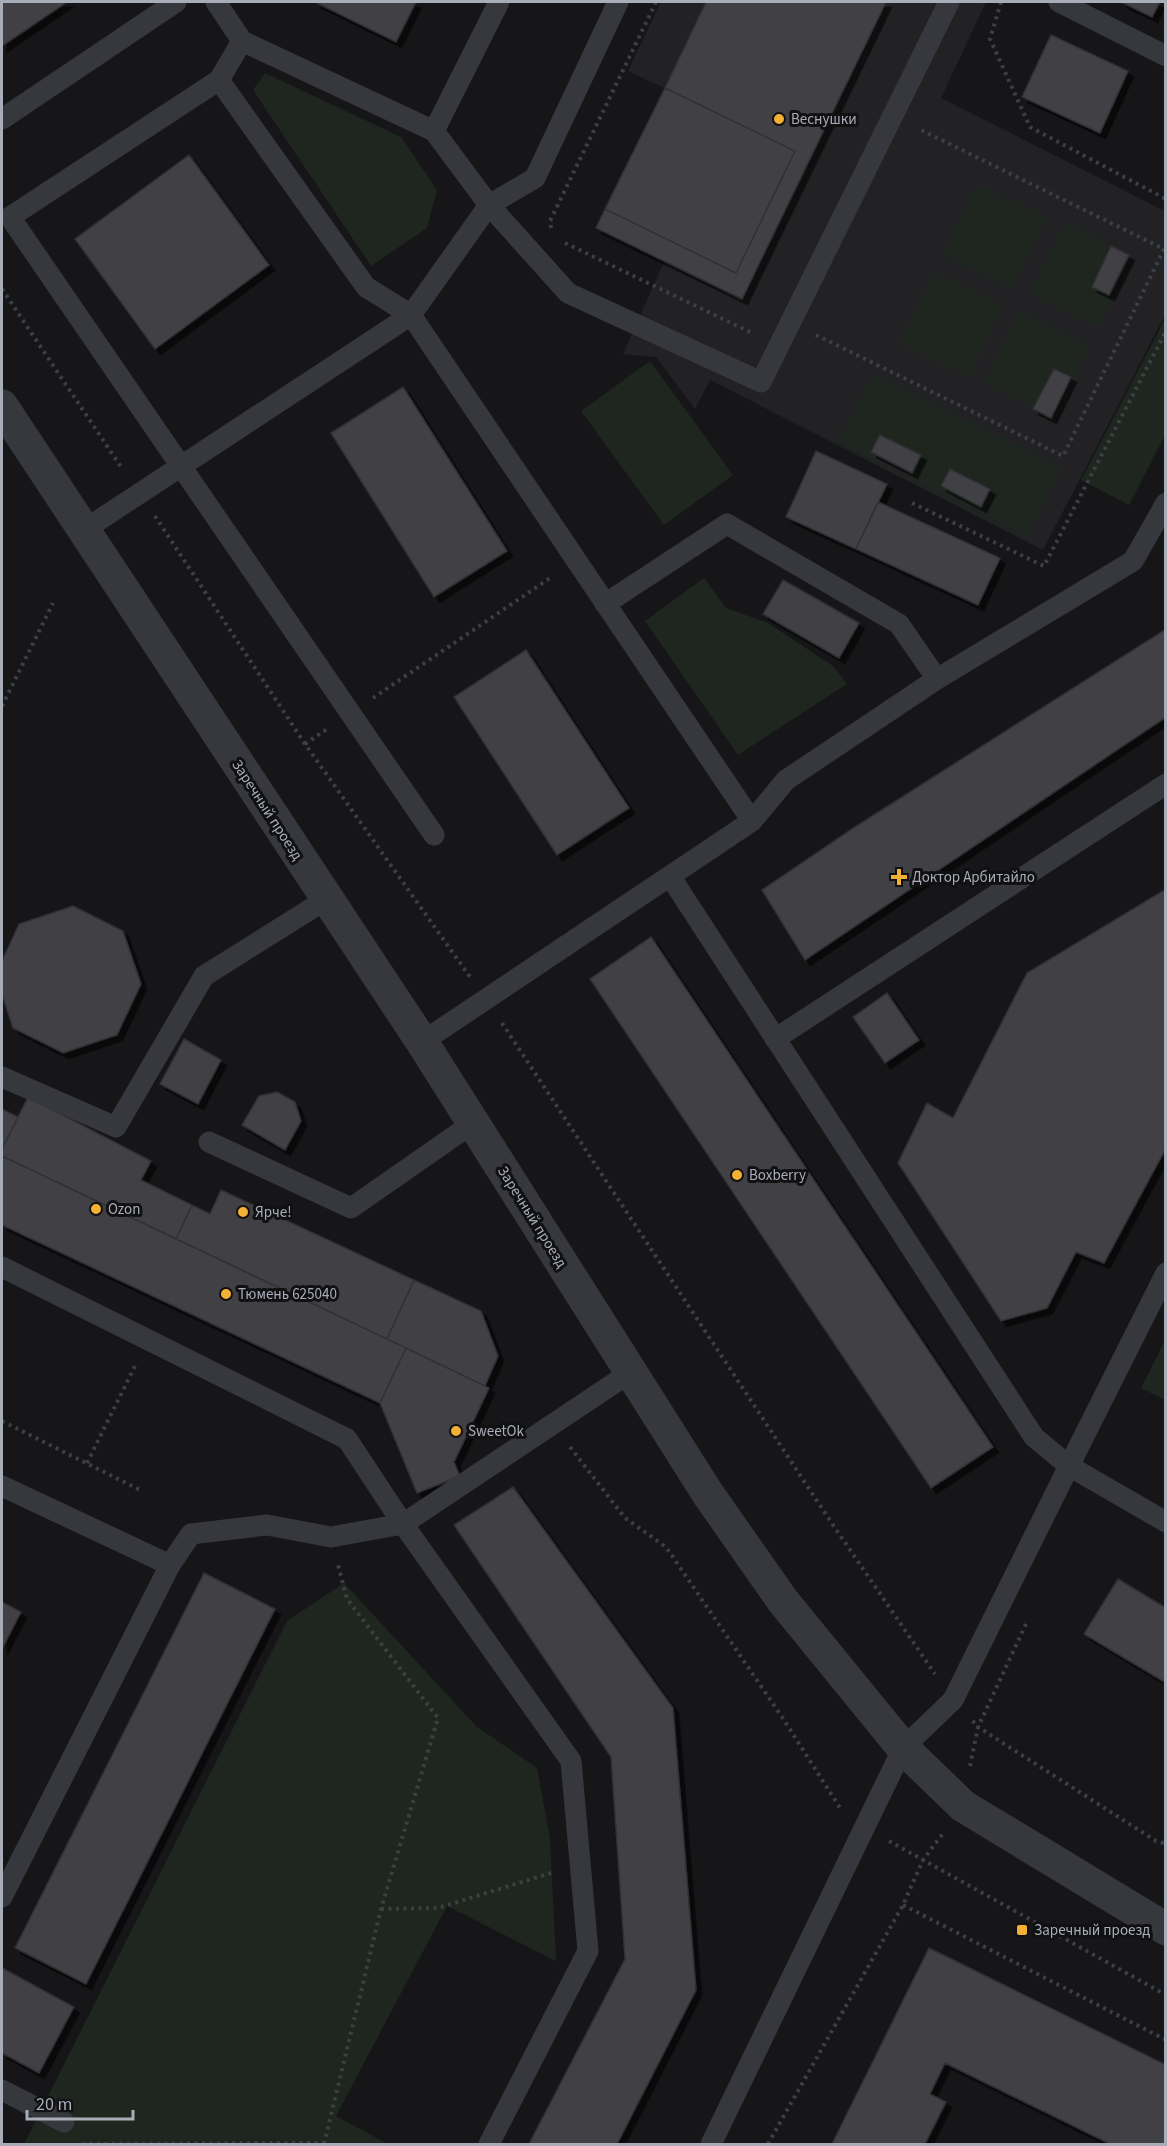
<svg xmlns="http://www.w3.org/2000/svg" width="1167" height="2146" font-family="'Source Sans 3',sans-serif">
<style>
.built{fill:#222225}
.green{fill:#1e261f}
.building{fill:#404145;stroke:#303034;stroke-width:1.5;filter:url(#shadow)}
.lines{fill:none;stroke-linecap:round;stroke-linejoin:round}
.path{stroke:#3d3f44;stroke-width:4;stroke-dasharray:3 4.5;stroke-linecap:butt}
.service{stroke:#37383d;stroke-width:21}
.tertiary{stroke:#37383d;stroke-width:33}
.poi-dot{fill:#f2b134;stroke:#111113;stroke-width:2}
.labels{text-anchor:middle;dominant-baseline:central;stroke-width:6;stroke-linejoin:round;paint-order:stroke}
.poi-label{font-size:15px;fill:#a8adb8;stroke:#111113;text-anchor:start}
.street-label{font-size:15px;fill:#a8adb8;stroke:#111113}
</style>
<defs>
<filter id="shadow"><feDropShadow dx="5.5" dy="5.5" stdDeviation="0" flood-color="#0009"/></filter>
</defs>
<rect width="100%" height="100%" fill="#161618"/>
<path class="built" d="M661,2H986L941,98L1165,211V315L1043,550L710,380L695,409L656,357L623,354L664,262L596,228L664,88L628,71Z"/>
<path class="green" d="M265,73L401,137L437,190L427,228L371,266L253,90Z
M977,184L1046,218L1012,289L942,255Z
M1065,223L1133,256L1098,327L1030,294Z
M934,272L1003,306L969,377L899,343Z
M1019,312L1089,346L1054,417L984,383Z
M1165,319V435L1129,505L1081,480Z
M650,361L733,475L664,525L581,411Z
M873,374L1061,467L1027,536L839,442Z
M704,578L726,608L768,623L833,666L847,684L738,755L645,621Z
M1165,1341V1400L1141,1388Z
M344,1583L476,1726L537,1768L550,1838L556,1961L447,1906L336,2116L388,2144H24L287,1621Z"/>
<path class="building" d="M2,2H67L2,46Z
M315,2H416L396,42Z
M706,2H886L742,299L596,228L605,209L736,273L795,151L665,88Z
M1121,2H1160L1152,17Z
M1051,35L1128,71L1100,133L1022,97Z
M665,88L795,151L736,273L605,209Z
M189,155L269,265L155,349L75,239Z
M1111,246L1129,255L1109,295L1092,287Z
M1054,369L1071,377L1051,418L1033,409Z
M403,387L507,551L434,597L331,433Z
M880,435L921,455L912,473L871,452Z
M816,451L887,484L856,549L786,517Z
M950,469L990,489L981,507L941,486Z
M878,502L1000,558L978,605L856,549Z
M783,580L859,623L839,658L763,614Z
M1166,629V717L805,960L762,890L855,827Z
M526,650L629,808L557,855L454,697Z
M1166,889V1148L1104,1263L1076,1252L1047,1308L1001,1321L898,1163L927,1103L953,1118L1027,973Z
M73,906L123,931L141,984L117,1035L63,1053L13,1028L2,995V961L19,924Z
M651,937L993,1447L931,1488L590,979Z
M887,993L919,1040L885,1063L853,1017Z
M184,1039L221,1060L198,1104L160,1084Z
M277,1092L295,1102L301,1121L285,1150L242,1125L259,1096Z
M28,1097L151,1161L141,1180L192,1205L176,1239L2,1156V1149Z
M2,1109L18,1117L2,1149Z
M2,1156L406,1348L380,1403L2,1225Z
M221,1190L414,1280L387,1339L176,1239L192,1205L210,1214Z
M414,1280L481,1311L498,1356L485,1386L387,1339Z
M406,1348L489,1388L454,1462L460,1476L417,1493L380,1403Z
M513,1487L673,1708L696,1990L617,2144H529L625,1959L611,1757L454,1525Z
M204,1573L275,1609L86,1984L15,1948Z
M1118,1579L1166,1608V1683L1084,1634Z
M2,1602L21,1612L2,1649Z
M929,1948L1166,2065V2144H1110L945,2063L930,2094L946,2102L925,2144H832Z
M2,1968L74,2007L39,2073L2,2053Z"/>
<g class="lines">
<path class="path" d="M1001,2L990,39L1030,127L1166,199
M551,228L550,221L656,2
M565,243L752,333
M2,289L123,470
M816,335L1063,456L1164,249L919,129
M912,503L1044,566L1166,331
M155,516L305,744L470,977
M373,698L553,576
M2,706L53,603
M305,744L327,729
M502,1023L833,1525L935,1674
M2,1421L140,1490
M570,1447L625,1518L666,1547L782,1717L842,1811
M87,1463L136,1364
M1026,1624L978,1727L1156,1841L1166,1844
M970,1766L978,1727L971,1719
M889,1841L1166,1995
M903,1905L1166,2040
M381,1909L438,1908L551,1873
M82,2144L324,2143
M324,2144L381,1909L438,1718L347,1599L338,1565
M768,2144L903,1905L923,1860L944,1832"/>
<path class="service" d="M216,2L242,41L434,131
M499,2L434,131L489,205L568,293L761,382L949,2
M1059,2L1166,56
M219,80L242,41
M2,119L176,2
M84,530L411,315L489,205L535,178L618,2
M605,604L727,524L899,624L937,679
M434,835L10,217L219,80L366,287L411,315L752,821
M670,876L752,821L786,780L937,679L1133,561L1166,503
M775,1039L1166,784
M422,1042L670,876L1034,1437L1069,1466L953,1700L903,1748L711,2144
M2,1077L116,1127L204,976L325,900
M209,1142L351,1208L473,1123
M2,1267L347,1439L403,1524L571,1761L588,1951L489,2144
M1166,1273L1069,1466L1166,1522
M2,1486L170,1565
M2,1897L170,1565L191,1534L267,1525L331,1537L403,1524L631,1372
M2,2090L64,2122"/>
<path class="tertiary" d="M2,406L422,1042L708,1494L783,1601L903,1748L963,1806L1166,1929"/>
</g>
<g class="poi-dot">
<circle cx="779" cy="119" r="6"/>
<path d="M896 868h6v6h6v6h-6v6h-6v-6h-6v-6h6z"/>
<circle cx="737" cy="1175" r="6"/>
<circle cx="96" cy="1209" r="6"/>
<circle cx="243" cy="1212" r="6"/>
<circle cx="226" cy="1294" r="6"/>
<circle cx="456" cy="1431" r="6"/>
<rect x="1016" y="1924" width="12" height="12" rx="3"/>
</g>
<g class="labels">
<g class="poi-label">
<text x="791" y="119">Веснушки</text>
<text x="912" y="877">Доктор Арбитайло</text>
<text x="749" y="1175">Boxberry</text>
<text x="108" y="1209">Ozon</text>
<text x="255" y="1212">Ярче!</text>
<text x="238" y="1294">Тюмень 625040</text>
<text x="468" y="1431">SweetOk</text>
<text x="1034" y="1930">Заречный проезд</text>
</g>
<g class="street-label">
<text transform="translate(267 810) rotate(57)">Заречный проезд</text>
<text transform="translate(532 1217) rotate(58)">Заречный проезд</text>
</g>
</g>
<rect width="1167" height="2146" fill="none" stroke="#a8adb8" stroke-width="6"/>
<path d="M27 2110v9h106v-9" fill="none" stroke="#a8adb8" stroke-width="3"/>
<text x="36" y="2110" font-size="18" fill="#a8adb8" stroke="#111113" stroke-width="4.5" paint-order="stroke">20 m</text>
</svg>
